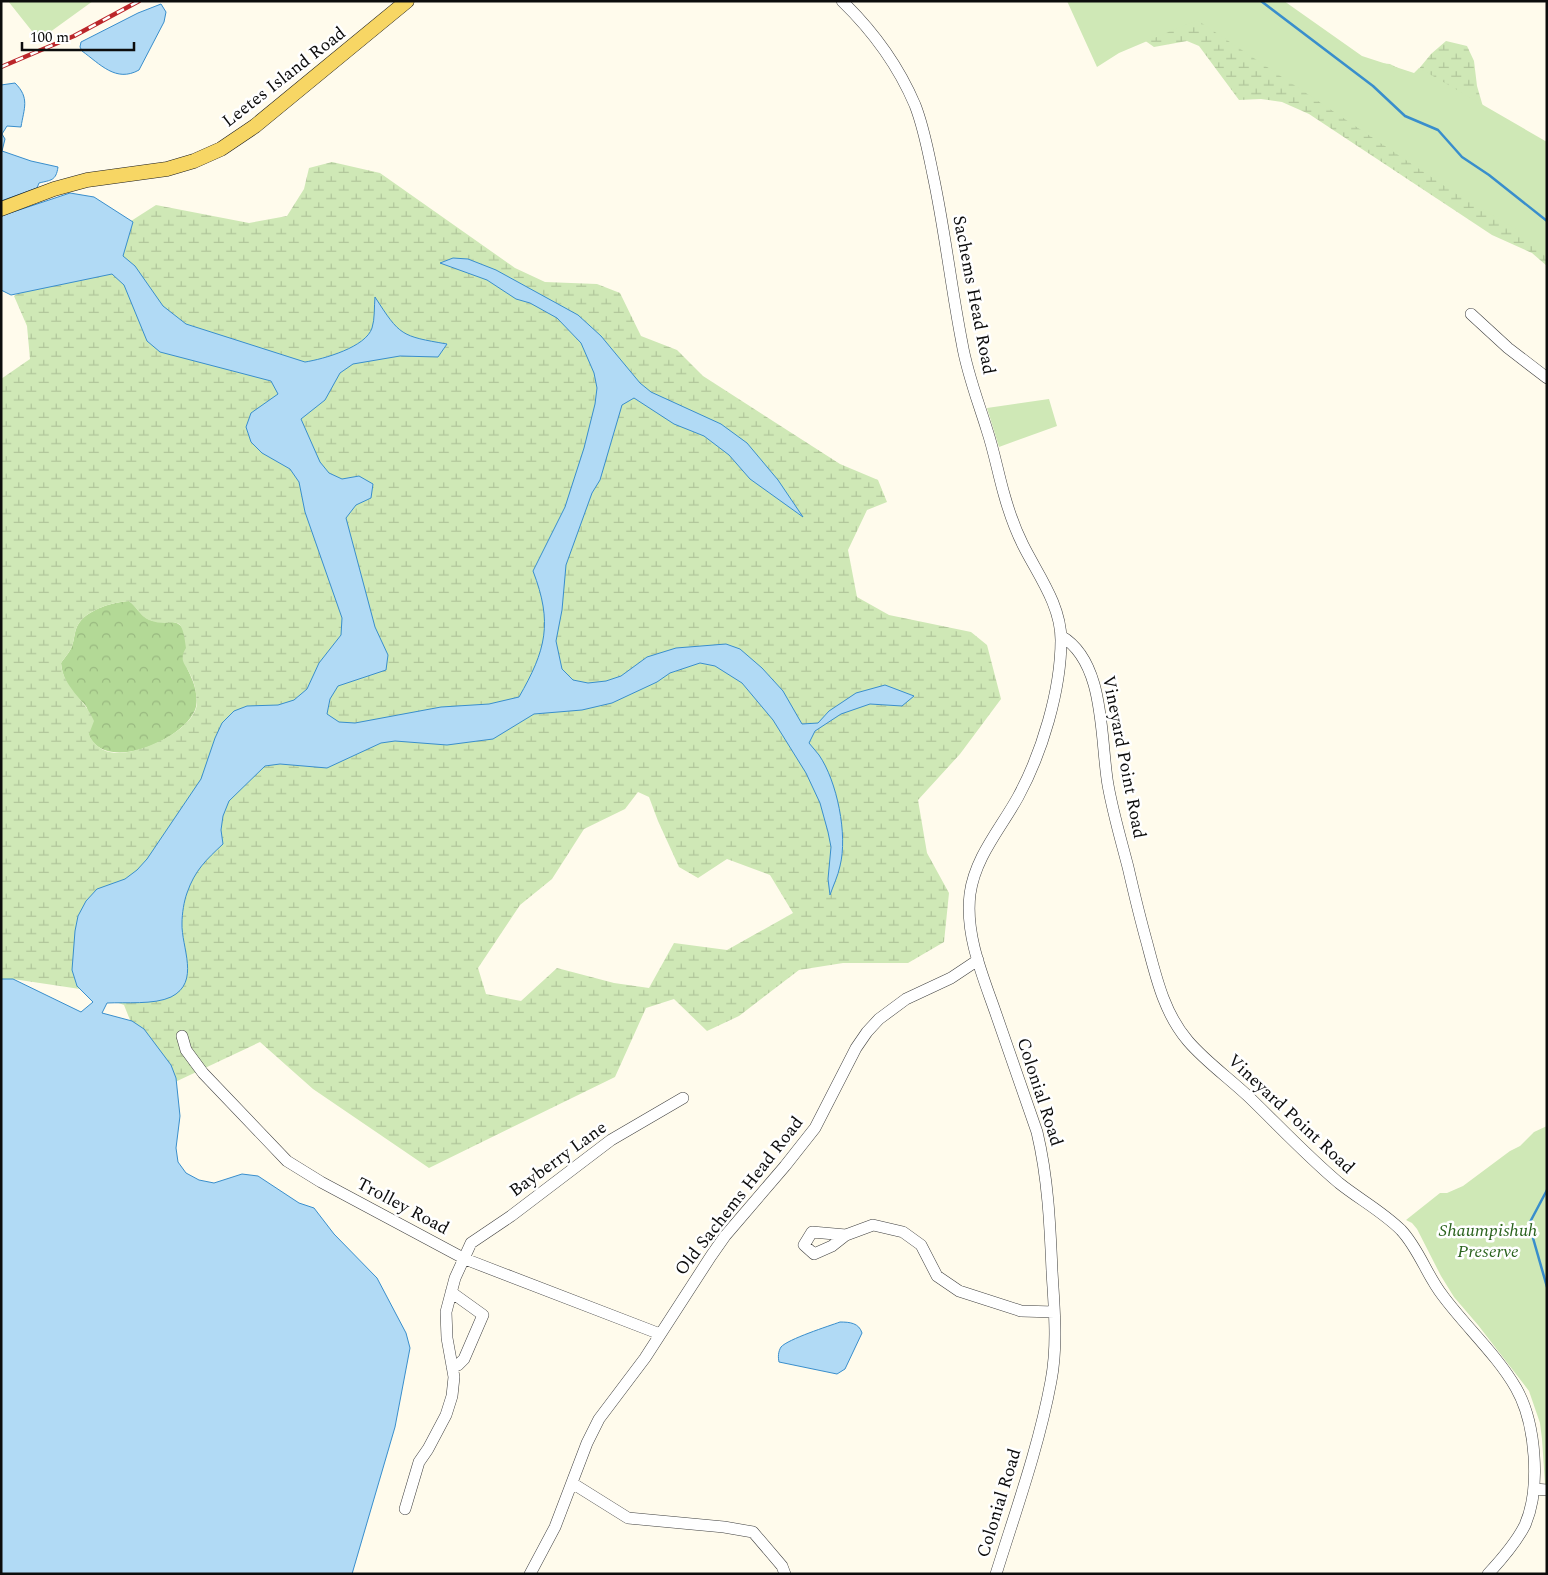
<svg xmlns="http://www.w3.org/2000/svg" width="1548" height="1575" font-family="Spectral,serif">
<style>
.forest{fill:url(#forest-crowns)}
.wetland{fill:url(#wetland-marsh);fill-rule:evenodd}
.park{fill:#cfe8b6}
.water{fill:#b1daf5;stroke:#398ecc}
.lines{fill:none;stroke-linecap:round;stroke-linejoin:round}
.stream{stroke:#398ecc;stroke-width:2.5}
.minor-casing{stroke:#3f3f3f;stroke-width:12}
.major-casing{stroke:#1d1d1d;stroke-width:15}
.minor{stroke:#fff;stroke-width:11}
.major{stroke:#f7d664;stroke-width:14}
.rail-casing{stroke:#bb262a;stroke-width:4.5}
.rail{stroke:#fff;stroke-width:2.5;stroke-dasharray:8;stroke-linecap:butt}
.labels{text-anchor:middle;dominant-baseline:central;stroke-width:5;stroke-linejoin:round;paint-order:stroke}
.street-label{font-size:18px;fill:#0c0c0c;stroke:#fff}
.park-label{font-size:18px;font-style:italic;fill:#2b631e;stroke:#fff}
</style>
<defs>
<pattern id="forest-crowns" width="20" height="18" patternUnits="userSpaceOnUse" patternTransform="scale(1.25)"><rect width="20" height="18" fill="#b3d996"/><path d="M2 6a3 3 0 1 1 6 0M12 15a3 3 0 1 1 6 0" fill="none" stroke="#99b980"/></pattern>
<pattern id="wetland-marsh" width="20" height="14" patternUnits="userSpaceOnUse" patternTransform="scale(1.25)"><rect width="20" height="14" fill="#cfe8b6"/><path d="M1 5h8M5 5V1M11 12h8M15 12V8" fill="none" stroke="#b1c69b"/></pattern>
</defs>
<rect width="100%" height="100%" fill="#fffbec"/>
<path class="forest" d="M129,601C136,606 140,615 148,619C157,624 173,618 181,626C189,636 185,654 187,666C187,670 190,673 191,677C195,685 199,700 195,710C184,738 115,770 92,741C84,732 90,718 87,708C85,704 80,700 77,697C68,687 62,676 61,663C65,657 70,652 72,646C75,638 74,630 79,623C89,609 113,602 129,601Z"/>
<path class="wetland" d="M1284,1L1357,61L1390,64L1413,76L1431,54L1446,41L1467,46L1474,61L1477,86L1486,117L1547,158V266L1532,253L1492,235L1309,114L1282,102L1261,99L1239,100L1199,46L1187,41L1154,47L1113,18Z
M332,162L380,173L515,268L545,282L597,284L620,293L641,336L677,350L703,376L840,464L878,480L887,502L867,510L848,550L857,597L889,615L971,632L987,645L1001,699L960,754L918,800L927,853L949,893L944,942L908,963H843L799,970L739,1016L707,1031L674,999L646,1008L615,1077L429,1168L313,1089L260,1042L158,1090L124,1005L80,989L13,979H1V379L30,359L27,326L14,296L156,205L249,223L287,216L304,189L309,168ZM129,601C136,606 141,617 149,620C175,630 181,608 186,648C178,661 186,664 191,676C195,684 196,693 197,702C197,730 138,755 115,753C103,752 93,745 89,734L94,721C85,699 63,688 61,663C65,657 70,652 72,646C75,638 74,630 79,623C89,609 113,602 129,601ZM638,792L649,797L658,821L679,867L698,878L727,859L770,875L793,913L727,950L674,943L649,988L614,983L557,968L521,1001L486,994L478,968L520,905L552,879L584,829L625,809Z"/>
<path class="park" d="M8,1H93L39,40Z
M1067,1H1284L1362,56L1414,73L1419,68L1547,142V258L1522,233L1458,195L1197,20L1119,53L1097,67Z
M1049,399L1057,426L999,447L987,408Z
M1547,1126V1485L1545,1484L1542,1439L1540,1423L1529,1391L1478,1325L1454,1297L1441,1276L1417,1229L1412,1223L1406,1220L1440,1193H1447L1463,1186L1510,1151L1520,1146L1534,1132Z"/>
<path class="water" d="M161,4L166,12L164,22L139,70C116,83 100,64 82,51L80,47L81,42L138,13Z
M15,83C30,98 24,108 21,127L7,126L2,134L5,139L2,151L31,161L58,167C56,181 51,180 39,183L37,188L1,201V85Z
M70,193L94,197L133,222L123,256L135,266L163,306L186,324L305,362C324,359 366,347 372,328C375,319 374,307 375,297C400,336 401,336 447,344L438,357L400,356L353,364L340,373L325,400L301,419L320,462L329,473L342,479L359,476L373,484L371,498L356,505L346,518L375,627L388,655L386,670L338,686L330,699L327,714L339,722L355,723L441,707L489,704L519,697C546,650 553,623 533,571L565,507L584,448L595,404L597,388L594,373L581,343L557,318L530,303L516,299L487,280L440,263L453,258L468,259L496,270L578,315L601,336L640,383L651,392L721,424L747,443L778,480L803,517L750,479L729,455L704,436L674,424L634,398L622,405L600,480L592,493L566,565L562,610L556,641L562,669L573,680L588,683L606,681L621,676L647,657L676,648L726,644L740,649L762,668L783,691L802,724L818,723L829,711L856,693L885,685L914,696L902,706L870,704L841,714L815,731L809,743C812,747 816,751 819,755C837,781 848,835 840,866C838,876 833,886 830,895L828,879L831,847L828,832L820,803L806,773L773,720L742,683L715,666L700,663L670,673L657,682L612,703L582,710L534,714L493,739L447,745L395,741L381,743L327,768L280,764L265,766L229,801L223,816L221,830L223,844C206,860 195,870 187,893C184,901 182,914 182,923C181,947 201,982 171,997C154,1005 125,1002 107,1003L102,1013L132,1021L144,1029L171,1065L176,1078L180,1116L176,1148L178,1162L186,1173L199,1180L214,1183L242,1174L258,1176L299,1203L314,1208L334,1234L377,1278L406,1333L410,1348L395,1427L352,1574H1V979H13L81,1012L93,1002L77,986L72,970L75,931L78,916L86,901L97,889L125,879L137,870L147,859L201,779L215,738L222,723L234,711L247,706L278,705L294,700L307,689L319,663L341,635L342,618L305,512L299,482L290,469L262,453L251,442L246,427L251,413L278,394L271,381L160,352L147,341L124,285L112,274L11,295L1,290V216Z
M840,1322C850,1322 859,1323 862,1333L845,1369L837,1374L779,1362C778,1357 778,1352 781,1347C788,1339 829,1326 840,1322Z"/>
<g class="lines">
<path class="stream" d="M1261,1L1373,86L1405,116L1438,130L1462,157L1489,175L1547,221
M1547,1190L1529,1224L1547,1287"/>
<defs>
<path id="minor" d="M842,1C873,31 898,65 915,105C924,128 928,151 933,175C945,231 951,287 962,343C967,373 978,401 987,430C994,451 998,473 1004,494C1009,512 1015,529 1023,545C1038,575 1061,605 1061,640C1061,690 1042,753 1018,797C1001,828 975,857 970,894C965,934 982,974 995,1011C1009,1052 1023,1092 1037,1132C1048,1178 1050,1224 1052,1271C1054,1307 1058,1344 1051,1381C1039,1446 1016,1510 996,1574
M1471,314L1508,348L1547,378
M1061,636C1106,662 1100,740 1108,785C1113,813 1121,840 1128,867C1134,893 1140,918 1147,943C1156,977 1164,1013 1188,1041C1206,1062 1229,1078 1249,1097C1279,1126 1307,1156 1339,1183C1359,1199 1383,1212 1401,1230C1419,1249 1427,1276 1443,1296C1466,1327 1497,1355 1516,1388C1536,1423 1541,1488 1525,1525C1516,1543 1502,1559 1488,1574
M182,1036L186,1050L203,1073L287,1161L321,1182L465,1259L660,1334
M846,1235L812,1232L804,1245L814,1254L832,1246L846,1235L873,1225L903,1232L921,1245L937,1276L959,1291L1021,1311L1054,1312
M451,1292L483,1315L464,1359L458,1365L452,1367
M572,1483L628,1518L724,1527L753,1532L782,1566L785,1574
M1534,1489L1547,1490
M405,1509L419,1462L428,1449L446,1415L452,1396L454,1377L447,1338L446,1312L455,1278L471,1243L511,1216L611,1140L683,1098
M530,1574L555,1527L587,1443L599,1419L645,1358L711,1256L725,1236L785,1166L815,1128L856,1048L867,1032L879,1019L906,999L951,978L978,960"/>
<path id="major" d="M1,209L54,189L87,180L167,169L194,161L221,149L255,126L407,1"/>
</defs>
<use href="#minor" class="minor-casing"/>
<use href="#major" class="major-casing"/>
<use href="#minor" class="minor"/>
<use href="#major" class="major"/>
<defs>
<path id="rail" d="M1,67L74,36L139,1"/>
</defs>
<use href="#rail" class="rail-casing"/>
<use href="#rail" class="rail"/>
</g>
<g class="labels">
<g class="street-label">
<text transform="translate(284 77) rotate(-38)">Leetes Island Road</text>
<text transform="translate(974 295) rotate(79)">Sachems Head Road</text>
<text transform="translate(1124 757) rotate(79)">Vineyard Point Road</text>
<text transform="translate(1040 1092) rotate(72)">Colonial Road</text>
<text transform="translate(1291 1114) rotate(43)">Vineyard Point Road</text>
<text transform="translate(558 1159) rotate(-36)">Bayberry Lane</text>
<text transform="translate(739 1196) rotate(-52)">Old Sachems Head Road</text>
<text transform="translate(403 1206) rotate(28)">Trolley Road</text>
<text transform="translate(999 1503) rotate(-73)">Colonial Road</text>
</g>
<g class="park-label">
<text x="1488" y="1230">Shaumpishuh<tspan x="1488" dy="21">Preserve</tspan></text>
</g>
</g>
<rect width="1548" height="1575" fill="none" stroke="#0c0c0c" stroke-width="5"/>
<path d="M22 42v8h112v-8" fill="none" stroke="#0c0c0c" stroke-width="2.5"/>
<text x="30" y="42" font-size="15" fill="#0c0c0c" stroke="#ffffff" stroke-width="4" paint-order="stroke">100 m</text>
</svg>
